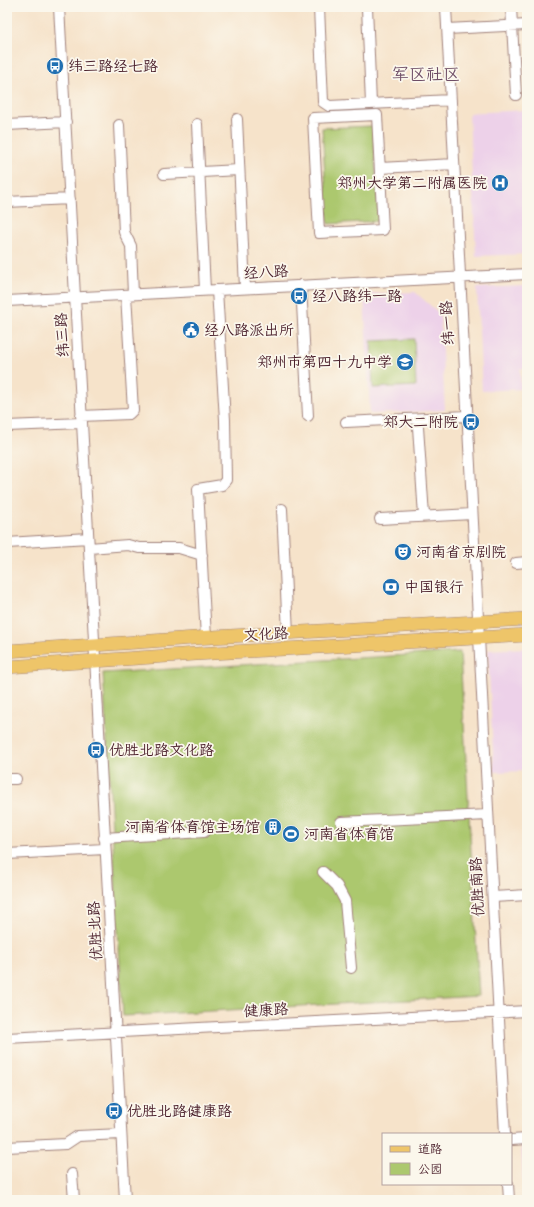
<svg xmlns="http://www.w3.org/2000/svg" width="534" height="1207" font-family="'Comic Neue','LXGW WenKai TC',sans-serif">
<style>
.built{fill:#edd1e9}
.green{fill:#acc86e;stroke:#7b744c}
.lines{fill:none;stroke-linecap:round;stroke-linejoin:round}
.minor-casing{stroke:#a0817a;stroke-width:12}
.major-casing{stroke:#a0817a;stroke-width:14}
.minor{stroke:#fff;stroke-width:10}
.major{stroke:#eec569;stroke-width:13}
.labels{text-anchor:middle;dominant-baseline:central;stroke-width:3.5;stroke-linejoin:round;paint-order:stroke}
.poi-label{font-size:15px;fill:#4a1f2b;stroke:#fbf7ec;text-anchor:start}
.street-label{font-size:15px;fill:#4a1f2b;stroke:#fbf7ec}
.quarter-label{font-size:17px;fill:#6e4d66;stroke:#fbf7ec}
</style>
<rect width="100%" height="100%" fill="#fbf7ec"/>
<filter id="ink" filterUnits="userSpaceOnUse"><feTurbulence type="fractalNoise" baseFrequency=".025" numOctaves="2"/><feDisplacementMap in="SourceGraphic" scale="8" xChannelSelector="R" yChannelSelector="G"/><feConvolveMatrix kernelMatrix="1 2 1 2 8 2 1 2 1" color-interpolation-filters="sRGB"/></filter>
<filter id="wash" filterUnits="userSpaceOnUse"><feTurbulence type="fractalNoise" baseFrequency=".012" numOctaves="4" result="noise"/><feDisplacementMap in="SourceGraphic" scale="16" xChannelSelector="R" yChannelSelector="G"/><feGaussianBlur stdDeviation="0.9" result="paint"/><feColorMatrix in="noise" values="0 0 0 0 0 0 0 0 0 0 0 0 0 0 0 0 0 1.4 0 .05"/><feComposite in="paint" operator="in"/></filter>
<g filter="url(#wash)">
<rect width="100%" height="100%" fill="#f6e3ca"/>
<path class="built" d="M527,110V254L476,256L469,113Z
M527,286V368L520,369L521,389L482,391L477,288Z
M415,292L440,314L445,410L370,414L364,294Z
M527,648V771L494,772L488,650Z
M521,1145H527V1200H524Z"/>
<path class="green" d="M373,126L379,221L328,224L322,128Z
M414,339L416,386L373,388L371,341Z
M460,652L479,996L123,1016L103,673Z"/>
</g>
<g filter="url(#ink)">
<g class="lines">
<defs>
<path id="minor" d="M59,7L125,1200
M319,7L323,102L329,106L451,100
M367,7L371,104
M446,7L505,1134
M511,7L516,95
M447,29L527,25
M377,115L383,230L319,233L313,118Z
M237,119L245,288
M197,124L205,290
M7,125L66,122
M119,125L124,232L131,246L133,294
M380,168L454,164
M164,174L239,170
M7,202L70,199
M301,285L308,416
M7,301L527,274
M81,416L129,414L133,410L126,295
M346,422L467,416
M7,426L82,423
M418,427L424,516
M282,509L288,633
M380,519L472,514
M7,543L88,538
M89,548L128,545L139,548H179L202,555
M516,563L527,562
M206,638L198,489L222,485L226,480L225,420L217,290
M7,779H16
M341,822L488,815
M104,838L204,832
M7,854L105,849
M323,872L337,886L345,901L351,968
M493,897L527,895
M7,1038L527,1011
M511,1140L527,1139
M7,1147L66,1144L78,1136L121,1134
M72,1174L74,1200
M508,1184L509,1200"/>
<path id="major" d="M7,651L195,638L527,619
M7,667L196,654L527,635"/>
</defs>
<use href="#minor" class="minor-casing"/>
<use href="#major" class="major-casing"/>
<use href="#minor" class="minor"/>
<use href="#major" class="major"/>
</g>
</g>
<defs>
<symbol id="bus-disc" viewBox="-11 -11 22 22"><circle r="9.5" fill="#1f6fb2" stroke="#fbf7ec"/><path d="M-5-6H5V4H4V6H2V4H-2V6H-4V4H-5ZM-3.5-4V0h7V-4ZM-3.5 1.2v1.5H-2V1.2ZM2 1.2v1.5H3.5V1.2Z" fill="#fff"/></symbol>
<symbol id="hospital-disc" viewBox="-11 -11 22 22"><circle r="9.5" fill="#1f6fb2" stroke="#fbf7ec"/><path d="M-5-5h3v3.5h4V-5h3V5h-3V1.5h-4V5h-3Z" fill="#fff"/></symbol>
<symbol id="civic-disc" viewBox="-11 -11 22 22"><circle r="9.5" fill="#1f6fb2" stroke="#fbf7ec"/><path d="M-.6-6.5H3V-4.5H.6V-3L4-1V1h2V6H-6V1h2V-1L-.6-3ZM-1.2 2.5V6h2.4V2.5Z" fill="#fff"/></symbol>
<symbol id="school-disc" viewBox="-11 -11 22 22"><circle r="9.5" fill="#1f6fb2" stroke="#fbf7ec"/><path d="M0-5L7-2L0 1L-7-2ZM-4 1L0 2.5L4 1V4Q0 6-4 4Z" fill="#fff"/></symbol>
<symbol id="theatre-disc" viewBox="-11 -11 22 22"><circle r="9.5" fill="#1f6fb2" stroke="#fbf7ec"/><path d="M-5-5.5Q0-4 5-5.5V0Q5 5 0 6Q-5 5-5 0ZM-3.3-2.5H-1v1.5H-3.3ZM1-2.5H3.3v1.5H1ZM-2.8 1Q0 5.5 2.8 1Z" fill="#fff"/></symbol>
<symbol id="bank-disc" viewBox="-11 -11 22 22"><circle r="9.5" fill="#1f6fb2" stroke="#fbf7ec"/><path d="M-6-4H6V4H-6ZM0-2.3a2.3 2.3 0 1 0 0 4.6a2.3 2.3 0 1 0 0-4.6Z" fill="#fff"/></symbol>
<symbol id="building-disc" viewBox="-11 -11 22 22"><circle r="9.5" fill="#1f6fb2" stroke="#fbf7ec"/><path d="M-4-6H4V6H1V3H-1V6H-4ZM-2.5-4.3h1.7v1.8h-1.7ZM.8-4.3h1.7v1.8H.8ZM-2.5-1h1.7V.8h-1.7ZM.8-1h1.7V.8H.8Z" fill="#fff"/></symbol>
<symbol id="stadium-disc" viewBox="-11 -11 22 22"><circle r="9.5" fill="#1f6fb2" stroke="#fbf7ec"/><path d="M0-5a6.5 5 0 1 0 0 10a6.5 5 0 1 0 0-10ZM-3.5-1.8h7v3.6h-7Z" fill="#fff"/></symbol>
</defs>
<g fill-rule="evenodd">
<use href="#bus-disc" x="45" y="56" width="20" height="20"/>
<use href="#hospital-disc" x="490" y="173" width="20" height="20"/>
<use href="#bus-disc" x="289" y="286" width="20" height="20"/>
<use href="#civic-disc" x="181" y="320" width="20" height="20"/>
<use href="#school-disc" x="395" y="352" width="20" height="20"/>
<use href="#bus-disc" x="461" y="412" width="20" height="20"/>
<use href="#theatre-disc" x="393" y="542" width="20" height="20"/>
<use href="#bank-disc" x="381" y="577" width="20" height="20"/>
<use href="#bus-disc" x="86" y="740" width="20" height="20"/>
<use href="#building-disc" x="263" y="817" width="20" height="20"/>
<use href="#stadium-disc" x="281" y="824" width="20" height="20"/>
<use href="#bus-disc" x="104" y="1101" width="20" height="20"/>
</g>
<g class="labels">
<g class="poi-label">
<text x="68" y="66">纬三路经七路</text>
<text x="487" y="183" text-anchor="end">郑州大学第二附属医院</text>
<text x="312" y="296">经八路纬一路</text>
<text x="204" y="330">经八路派出所</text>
<text x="392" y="362" text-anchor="end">郑州市第四十九中学</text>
<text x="458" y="422" text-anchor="end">郑大二附院</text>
<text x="416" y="552">河南省京剧院</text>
<text x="404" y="587">中国银行</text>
<text x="109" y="750">优胜北路文化路</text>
<text x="260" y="827" text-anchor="end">河南省体育馆主场馆</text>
<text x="304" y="834">河南省体育馆</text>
<text x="127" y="1111">优胜北路健康路</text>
</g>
<g class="street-label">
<text transform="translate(266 272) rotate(-3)">经八路</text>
<text transform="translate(447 323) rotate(-93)">纬一路</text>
<text transform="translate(62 335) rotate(-93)">纬三路</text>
<text transform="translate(266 634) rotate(-3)">文化路</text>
<text transform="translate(477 887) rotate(-93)">优胜南路</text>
<text transform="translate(95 931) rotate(-93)">优胜北路</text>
<text transform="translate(266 1010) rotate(-3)">健康路</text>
</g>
<g class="quarter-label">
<text x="426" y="74">军区社区</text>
</g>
</g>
<rect width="534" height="1207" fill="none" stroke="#fbf7ec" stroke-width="24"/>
<rect x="382" y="1133" width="130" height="52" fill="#fbf7ec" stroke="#b4a19f"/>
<rect x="390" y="1146" width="20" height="6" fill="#eec569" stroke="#b4a19f"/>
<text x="418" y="1153" font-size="12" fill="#4a1f2b">道路</text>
<rect x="390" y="1163" width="20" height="12" fill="#acc86e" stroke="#b4a19f"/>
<text x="418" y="1173" font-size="12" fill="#4a1f2b">公园</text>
</svg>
